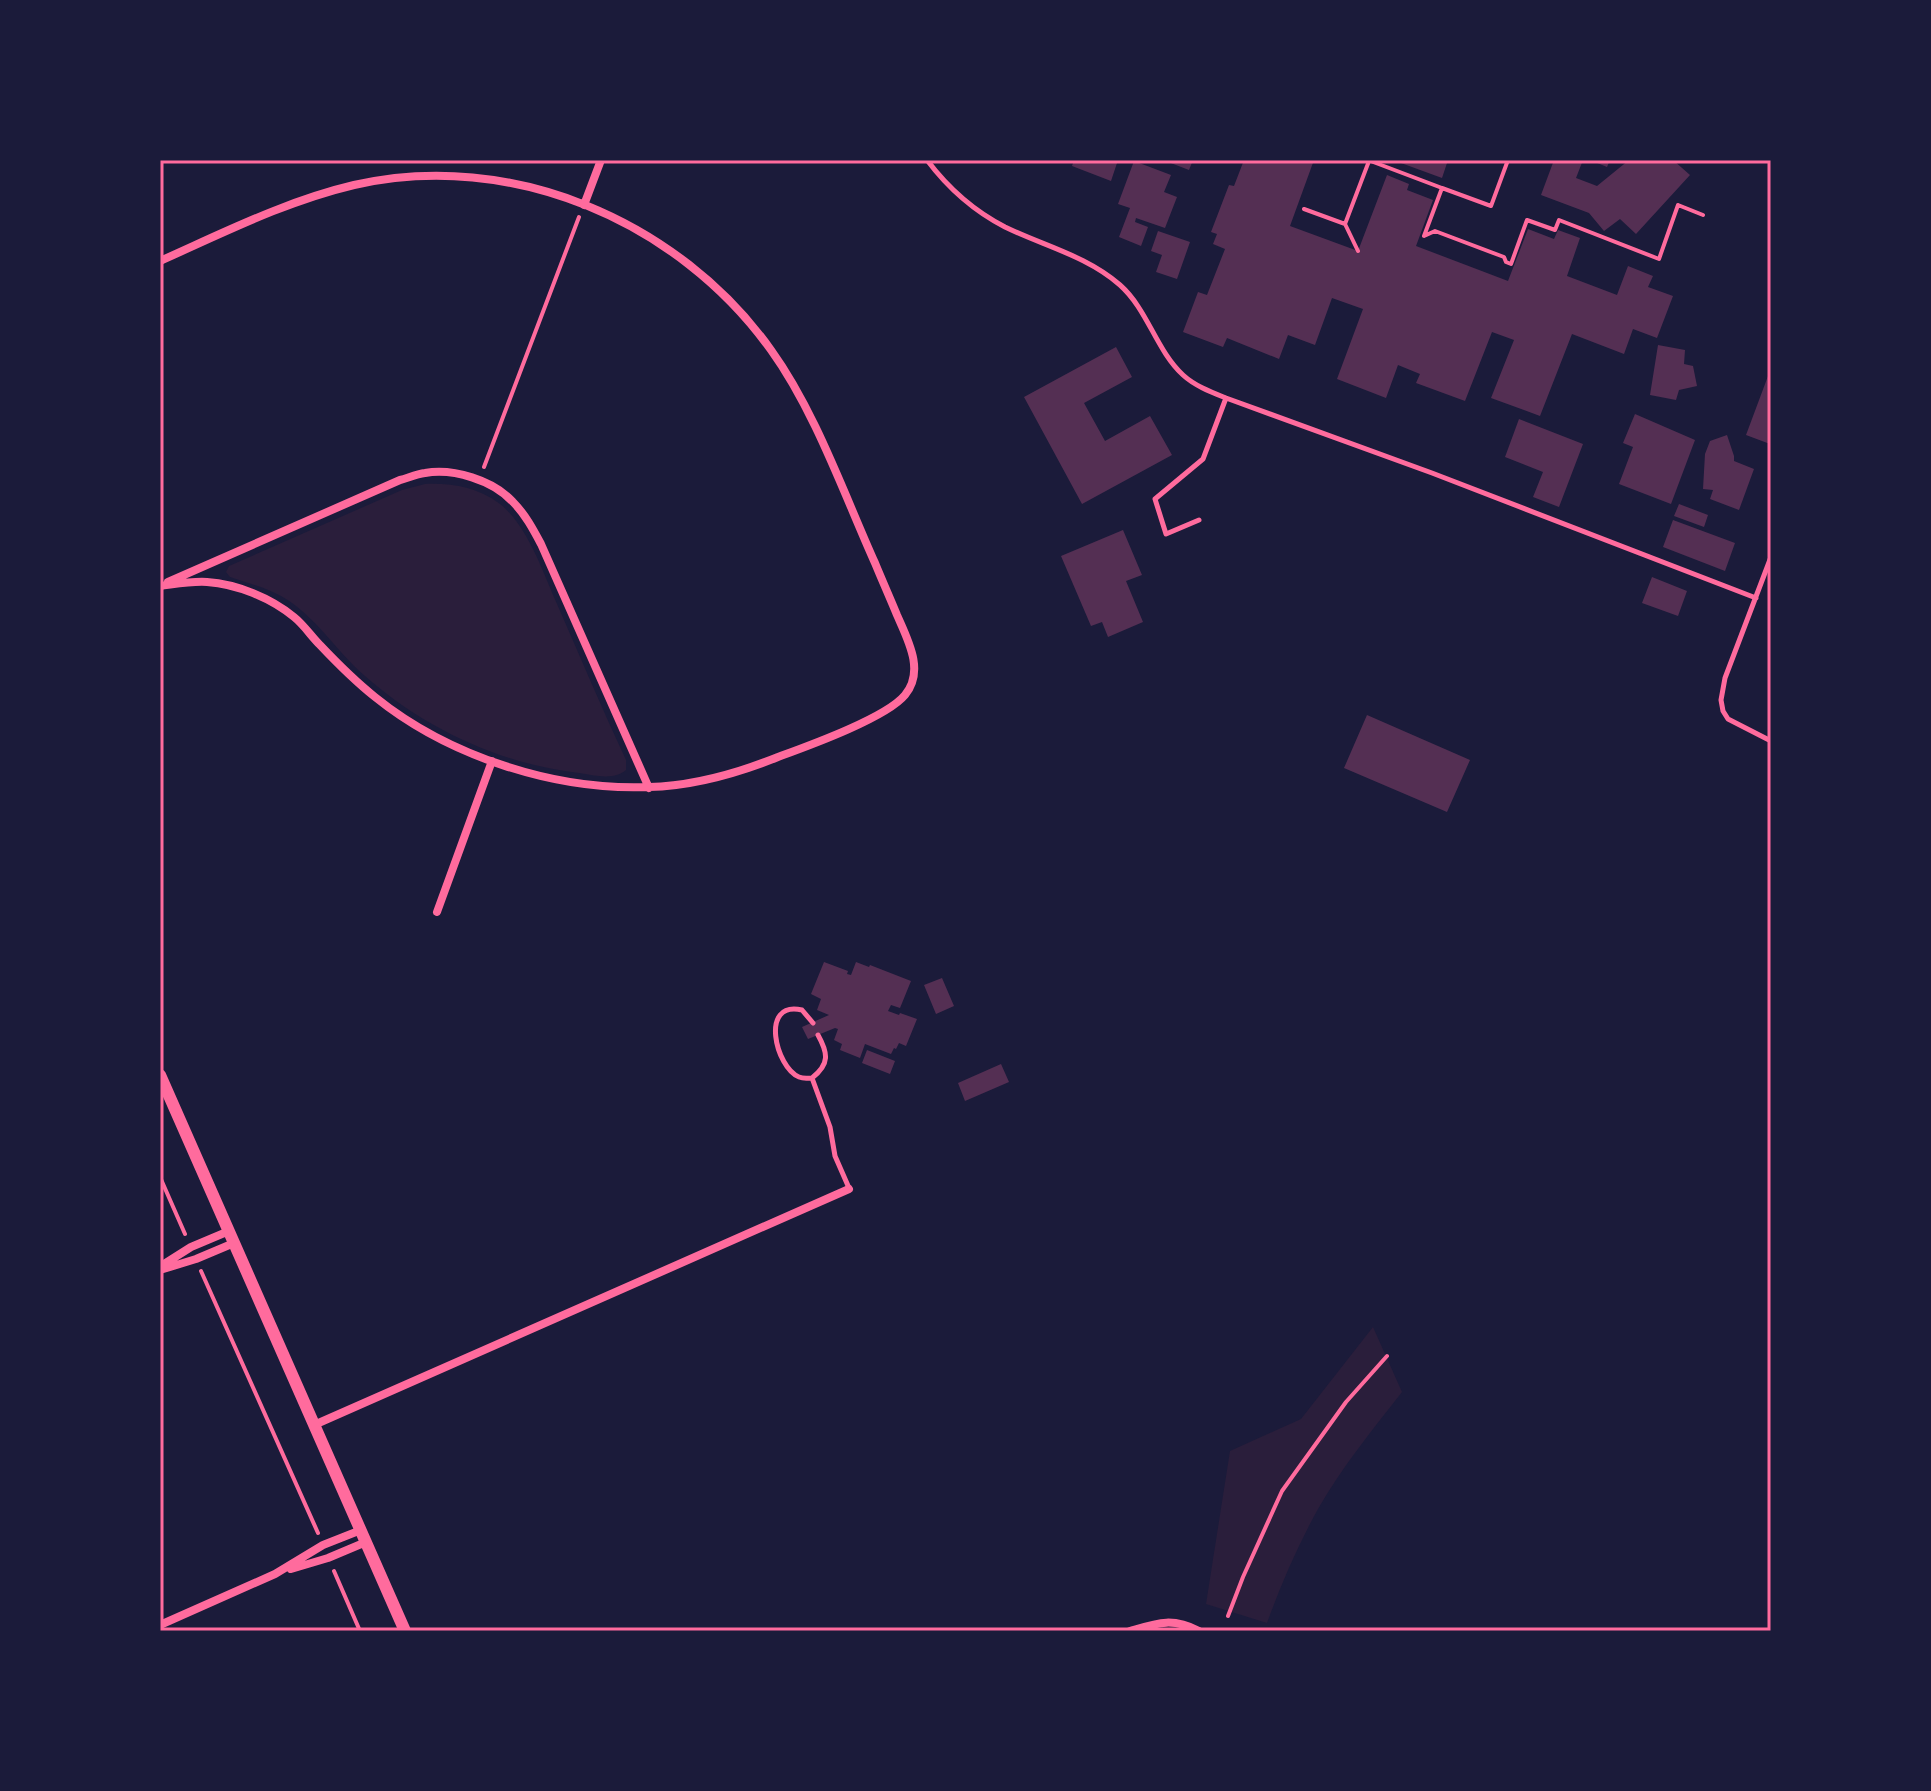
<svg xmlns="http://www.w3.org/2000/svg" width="1931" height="1791" font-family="'Space Grotesk',sans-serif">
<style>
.green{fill:#2a1e3b}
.building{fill:#542f53}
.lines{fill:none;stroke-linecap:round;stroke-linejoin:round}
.path{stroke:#ff6b9d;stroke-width:4}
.service{stroke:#ff6b9d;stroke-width:5}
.minor{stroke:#ff6b9d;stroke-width:8}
.tertiary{stroke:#ff6b9d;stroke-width:12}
.neatline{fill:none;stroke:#ff6b9d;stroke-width:3}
</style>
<rect width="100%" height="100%" fill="#1b1b3a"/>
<path class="green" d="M425,484C452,483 477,487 500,504C527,525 543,572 557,604C580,656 602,709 626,760V770C613,781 594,775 579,773C500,764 424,728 365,676C336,651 315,615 281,596C265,587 247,583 230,577L226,572L229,566L402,490Z
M1373,1327L1402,1392C1373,1429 1342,1467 1318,1509C1298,1545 1281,1584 1267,1623L1206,1604L1230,1451L1301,1419Z"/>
<path class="building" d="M1074,160H1118L1111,181L1072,166Z
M1163,160H1193L1189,170Z
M1244,160H1314L1290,226L1358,251L1387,175L1409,184L1407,190L1433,200L1416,246L1508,281L1528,229L1554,239L1558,230L1580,238L1567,276L1617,295L1628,266L1653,276L1648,287L1673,296L1657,338L1633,329L1624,354L1572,334L1540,416L1491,398L1514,340L1492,332L1465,401L1416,383L1420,374L1398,365L1386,398L1337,379L1363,309L1332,298L1315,345L1288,335L1279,359L1227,338L1223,347L1183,332L1198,292L1207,295L1225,249L1213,244L1217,234L1211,232L1229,185L1234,186Z
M1400,160H1448L1442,178L1401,163Z
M1554,160H1583L1576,178L1597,186L1629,160H1673L1690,175L1636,234L1620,219L1604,231L1589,213L1541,195Z
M1590,160H1610L1607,167Z
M1134,161L1171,175L1164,192L1177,197L1165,228L1136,218L1135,222L1148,227L1141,246L1119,237L1130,208L1118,204Z
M1158,231L1190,242L1177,279L1156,272L1162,255L1151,251Z
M1658,345L1685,350L1684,364L1693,366L1697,386L1679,390L1676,400L1650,395Z
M1116,347L1132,377L1084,403L1105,441L1150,416L1172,455L1082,504L1024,397Z
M1771,368V442L1770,444L1746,435Z
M1635,414L1695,440L1671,504L1619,484L1633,447L1623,443Z
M1519,419L1583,444L1559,507L1533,497L1543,472L1505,457Z
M1727,435L1734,456V461L1754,469L1739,510L1710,499L1713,490L1703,489L1705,454L1710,441Z
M1679,504L1708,515L1704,527L1674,516Z
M1673,520L1735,543L1725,571L1663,547Z
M1123,530L1142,575L1126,581L1143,622L1108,637L1102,622L1091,626L1061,556Z
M1652,577L1687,591L1678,616L1642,603Z
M1367,715L1470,760L1447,812L1344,768Z
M824,962L848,971L847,974L851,975L856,962L869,967L870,965L911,981L900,1008L891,1005L888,1011L899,1015L900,1013L917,1019L906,1046L899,1043L896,1049L894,1048L891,1054L865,1044L860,1058L840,1050L842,1044L834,1040L838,1029L835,1028L808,1039L802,1027L829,1015L817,1010L821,999L811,994Z
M942,978L954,1006L936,1014L924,985Z
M867,1050L895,1061L890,1074L862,1063Z
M1001,1064L1009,1082L965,1101L958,1083Z"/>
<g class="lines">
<path class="path" d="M1368,160L1442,188L1424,236L1435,231L1504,257L1506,262L1511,264L1527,220L1555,230L1559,220L1659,259L1678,205L1703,215
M1442,188L1491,206L1508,160
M1304,209L1345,224L1369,161
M1345,224L1358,251
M484,467L579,217
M160,1177L185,1234
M201,1271L318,1533
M334,1571L360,1631
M1228,1616L1243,1577L1282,1491L1346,1402L1387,1356"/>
<path class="service" d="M927,160C948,188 974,211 1005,227C1044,246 1087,256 1120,285C1148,310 1156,350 1183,375C1195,386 1211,392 1226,398L1432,473L1756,598
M1199,520L1166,534L1155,499L1203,459L1226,398
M1771,557L1725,678L1721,700L1723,711L1728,719L1771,741
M813,1023L802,1010C759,1000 776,1068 799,1077C804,1079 807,1078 812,1078L830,1127L835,1156L849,1188
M812,1078C830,1064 828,1053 818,1035"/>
<path class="minor" d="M584,205L601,160
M160,261C223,233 286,201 354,185C511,149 679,221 771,350C815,411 844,494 875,563C882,580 890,598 897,615C908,640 925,671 905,695C886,718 808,746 778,757C738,773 692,786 649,787C555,791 448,756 375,697C355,681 337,663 320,645C311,636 304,625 294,617C271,598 237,584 207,582C191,581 176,584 160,586
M168,582L400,480C408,478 416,474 425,473C453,468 493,480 513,502C525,514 533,529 541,544L649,788
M437,912L492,761
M161,1266L191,1247L229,1231
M160,1270L196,1259L234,1243
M314,1425L849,1189
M291,1569L328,1558L366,1542
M160,1625L275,1574L323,1545L361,1530
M1130,1631C1157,1623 1172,1617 1199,1631"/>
<path class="tertiary" d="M160,1075L405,1631"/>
</g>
<rect width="1931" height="1791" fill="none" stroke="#1b1b3a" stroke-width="324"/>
<rect x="162" y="162" width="1607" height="1467" class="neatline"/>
</svg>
